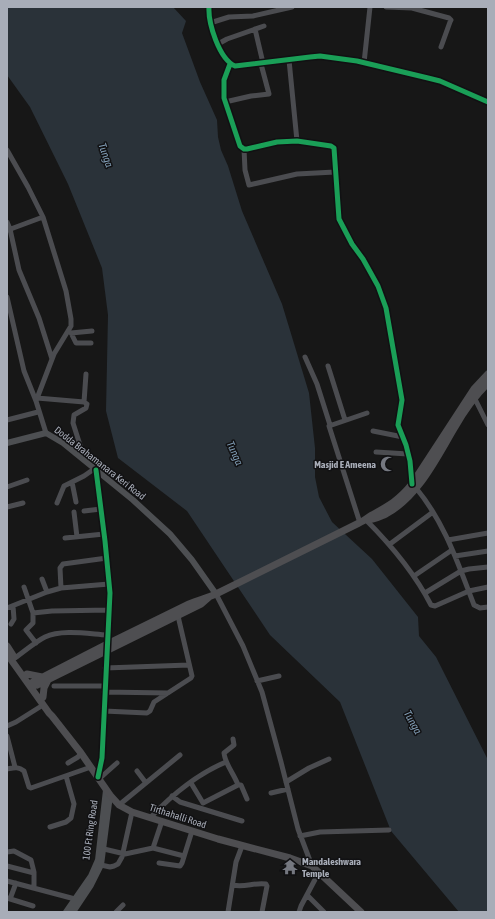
<svg xmlns="http://www.w3.org/2000/svg" width="495" height="919" font-family="'Asap Condensed',sans-serif">
<style>
.water{fill:#2a3239}
.lines{fill:none;stroke-linecap:round;stroke-linejoin:round}
.minor{stroke:#4b4c50;stroke-width:5}
.major{stroke:#4d4f52;stroke-width:6}
.highway{stroke:#4e4e51;stroke-width:7}
.cycleway-casing{stroke:#111113;stroke-width:8}
.cycleway{stroke:#1a9f57;stroke-width:5}
.labels{text-anchor:middle;dominant-baseline:central;stroke-width:3;stroke-linejoin:round;paint-order:stroke}
.street-label{font-size:10px;fill:#a8adb8;stroke:#111113}
.poi-label{font-size:10px;font-weight:bold;fill:#a8adb8;stroke:#111113;text-anchor:end}
.water-label{font-size:11px;font-style:italic;fill:#7f9bb3;stroke:#111113}
</style>
<rect width="100%" height="100%" fill="#171717"/>
<path class="water" d="M7,7H173L186,21L182,33L200,82L217,120L218,137L221,150L228,166L242,211L282,304L309,393L315,448V477L319,497L332,522L372,559L418,617L419,636L436,657L488,760V912H459L391,831L340,702L270,635L187,511L118,458L106,411L108,315L102,268L68,184L30,107L7,75Z"/>
<g class="lines">
<path class="minor" d="M209,7C208,23 219,59 235,66L310,57L320,56L357,61L428,78L440,81L488,102
M386,7L412,8L449,18L451,20L450,22L441,47
M210,23L229,17L253,16L292,7
M255,29L263,63
M218,44L227,39L264,26
M289,60L297,141
M364,63L370,7
M230,64L224,80V98L240,146L244,149H247L277,142L297,141L331,146L334,148L339,219L352,244L363,259L378,286L386,308L402,400L398,425L406,445L410,461L412,484
M225,102L251,96L269,94L261,64
M244,149L245,170L249,185L297,174L335,172
M7,150L28,187L43,217L66,291L71,319V326L54,354L36,401L46,433
M7,222L10,229L19,270L39,318L52,359
M8,230L43,217
M7,297L24,371L36,401
M68,331L71,333L76,343H91
M71,333L92,331
M305,357L317,384L330,425
M328,366L345,420
M37,398L84,402
M475,399L488,425
M7,420L38,412
M373,431L403,437
M376,452L408,454
M75,453L80,448V445L73,423L74,415L86,408L87,404L84,402L86,374
M96,470L105,541L110,593L102,758L98,777
M72,482L76,502
M7,487L27,480
M416,488C445,523 458,564 474,605L480,608L488,607
M57,503L64,486L84,476L94,469
M7,507L23,503
M84,511L101,509
M74,512L77,537
M366,520C392,546 414,572 431,605L435,606L469,591L488,587
M360,523L329,426L367,413
M65,538L104,534
M448,540L488,533
M390,544L433,512
M455,556L488,551
M414,576L452,550
M42,579L47,592
M24,587L33,613V623L26,630L36,643
M61,588L60,568L63,564L107,558
M425,593L461,571L469,569L488,567
M216,594L243,646L262,692L281,762L298,829L312,866
M7,608L47,592L61,588L109,584
M33,613L52,611L109,610
M11,624L14,619L13,606
M15,658C25,651 35,642 45,637C62,629 89,634 107,635
M105,668L189,665
M257,681L279,676
M54,686H105
M104,692L168,693
M104,711L147,713L150,711L154,702L191,678L192,676L178,616
M7,726L16,722L43,705
M7,736L15,767
M233,739L234,745L224,753C225,764 234,774 238,785H241L247,799
M68,763L78,757L81,753
M7,769C13,768 18,766 24,771L29,787L31,788L91,767
M137,771L146,783
M99,779L117,763
M286,782L309,768L329,759
M191,783L203,803L238,785
M271,793L288,789
M172,796L180,802L242,821
M119,805L180,755
M151,817C172,795 197,774 226,762
M50,827L66,822L71,818L74,804L66,776
M300,836L320,832L389,830
M153,848L162,821
M104,849L125,854L153,848L184,856
M7,852L14,851L31,860L34,872V888
M159,863L180,866L182,863L192,831
M101,865L110,867L114,866L118,864L122,857L132,812
M7,866L34,873
M7,881L75,899
M233,885C244,888 255,882 266,884L267,886L262,912
M307,895L324,912
M7,898L33,906
M10,899L16,883
M116,912L123,905
M228,912L236,862L242,846
M299,912L301,906L319,872"/>
<path class="major" d="M7,443L46,433L63,443L133,500L170,534L192,560L216,594
M66,912L91,876L98,860L106,790
M73,912L91,885L101,865L110,795"/>
<path class="highway" d="M366,520C374,520 379,517 386,514C419,496 437,457 455,427C464,411 476,395 488,383
M7,646L14,657
M7,654L49,713L52,716L81,753L110,795L119,805L132,812L218,839L290,858L312,866L361,912
M27,674L42,677
M29,684L107,644L189,604C198,600 207,598 216,594L359,523C364,521 368,517 372,515C390,505 399,500 412,484L474,389L488,374
M37,685L201,604L209,597
M43,697L44,688L48,680"/>
<defs>
<path id="cycleway" d="M209,7C208,23 219,59 235,66L310,57L320,56L357,61L428,78L440,81L488,102
M230,64L224,80V98L240,146L244,149H247L277,142L297,141L331,146L334,148L339,219L352,244L363,259L378,286L386,308L402,400L398,425L406,445L410,461L412,484
M96,470L105,541L110,593L102,758L98,777"/>
</defs>
<use href="#cycleway" class="cycleway-casing"/>
<use href="#cycleway" class="cycleway"/>
</g>
<defs>
<symbol id="mosque-bare" viewBox="-9 -9 18 18"><path d="M3.5-4.9A6 6 0 1 0 3.5 4.9A5 5 0 1 1 3.5-4.9Z" fill="#757880" stroke="#111113" stroke-width="2.5" paint-order="stroke"/></symbol>
<symbol id="temple-bare" viewBox="-9 -9 18 18"><path d="M0-6L5-2H3V0L6.5 2.5H4V6H1.5V3h-3V6H-4V2.5H-6.5L-3 0V-2H-5Z" fill="#757880" stroke="#111113" stroke-width="2.5" paint-order="stroke"/></symbol>
</defs>
<g fill-rule="evenodd">
<use href="#mosque-bare" x="377" y="453" width="22" height="22"/>
<use href="#temple-bare" x="279" y="856" width="22" height="22"/>
</g>
<g class="labels">
<g class="street-label">
<text transform="translate(100 463) rotate(38)">Dodda Brahamanara Keri Road</text>
<text transform="translate(178 816) rotate(18)">Tirthahalli Road</text>
<text transform="translate(90 830) rotate(-82)">100 Ft Ring Road</text>
</g>
<g class="poi-label">
<text x="376" y="464">Masjid E Ameena</text>
<text x="302" y="861" text-anchor="start">Mandaleshwara<tspan x="302" dy="12">Temple</tspan></text>
</g>
<g class="water-label">
<text transform="translate(106 155) rotate(71)">Tunga</text>
<text transform="translate(235 453) rotate(66)">Tunga</text>
<text transform="translate(413 722) rotate(61)">Tunga</text>
</g>
</g>
<rect width="495" height="919" fill="none" stroke="#a8adb8" stroke-width="16"/>
</svg>
